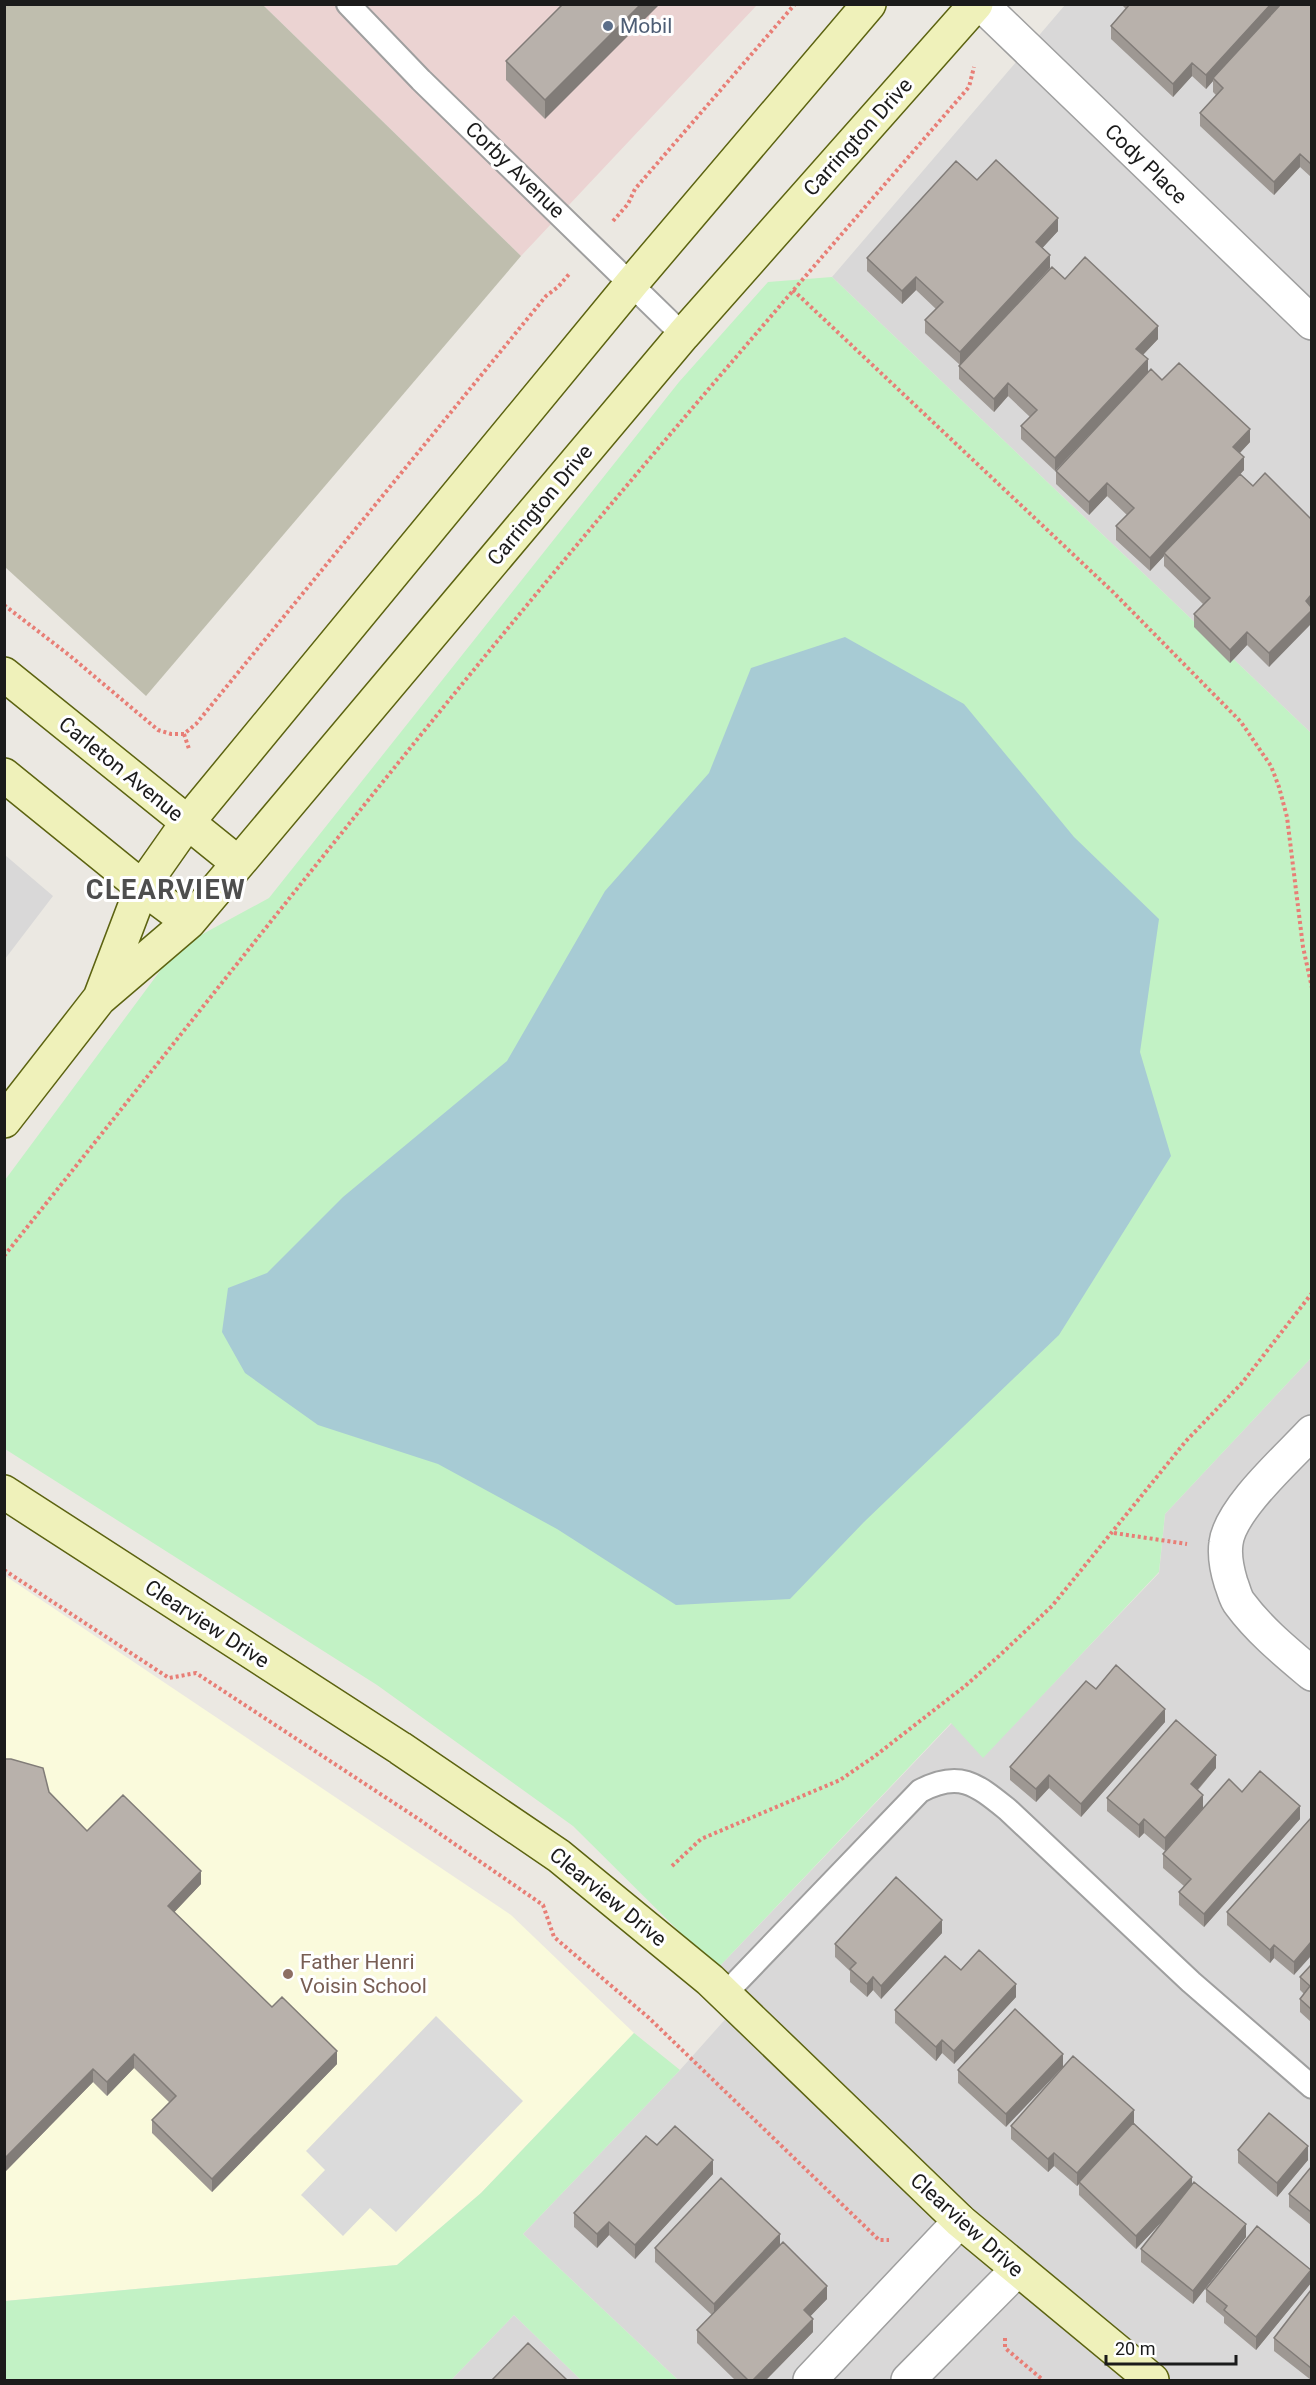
<svg xmlns="http://www.w3.org/2000/svg" width="1316" height="2385" font-family="Roboto,sans-serif">
<style>
.residential{fill:#d9d8d8}
.commercial{fill:#ebd3d2}
.education{fill:#fafadc}
.construction{fill:#bfbeae}
.park{fill:#c2f2c5}
.parking{fill:#dbdbdb}
.water{fill:#a7cbd4}
.lines{fill:none;stroke-linecap:round;stroke-linejoin:round}
.lane-casing{stroke:#9f9f9f;stroke-width:26}
.street-casing{stroke:#9f9f9f;stroke-width:36}
.secondary-casing{stroke:#5c6311;stroke-width:36}
.path{stroke:#e87e76;stroke-width:4;stroke-dasharray:3 3;stroke-linecap:butt}
.lane{stroke:#fff;stroke-width:22}
.street{stroke:#fff;stroke-width:33}
.secondary{stroke:#eff1ba;stroke-width:33}
.wall{fill:#9e9893}
.shaded-wall{fill:#817c78}
.building{fill:#b8b1ab;stroke:#817c78;stroke-width:1.5}
.service-dot{fill:#5c6f8a;stroke:#fff;stroke-width:2}
.education-dot{fill:#8d6e63;stroke:#fff;stroke-width:2}
.labels{text-anchor:middle;dominant-baseline:central;stroke-width:6;stroke-linejoin:round;paint-order:stroke}
.service-label{font-size:21px;fill:#4e5e75;stroke:#fff;text-anchor:start}
.street-label{font-size:21px;fill:#1b1b1b;stroke:#fff}
.education-label{font-size:21px;fill:#785e54;stroke:#fff;text-anchor:start}
.district-label{font-size:27px;font-weight:bold;letter-spacing:1.5px;fill:#4e4e4e;stroke:#fff}
</style>
<rect width="100%" height="100%" fill="#ebe8e2"/>
<path class="residential" d="M1065,5H1311V733L832,277Z
M5,855L53,896L5,959Z
M1311,1358V2380H678L523,2234L680,2070L746,1996L717,1969L952,1723L983,1757L1159,1573L1165,1514Z
M514,2315L581,2380H451Z"/>
<path class="commercial" d="M263,5H757L521,256Z"/>
<path class="education" d="M4,1575L511,1915L634,2033L481,2193L397,2265L5,2301Z"/>
<path class="construction" d="M4,5H263L521,256L146,696L5,567Z"/>
<path class="park" d="M832,277L1311,733V1358L1165,1514L1159,1572L983,1758L951,1723L717,1969L573,1826L377,1685L5,1449V1180L177,948L269,898L679,382L768,282Z
M634,2033L680,2070L523,2234L678,2380H581L514,2315L451,2380H5V2301L397,2265L481,2193Z"/>
<path class="parking" d="M436,2016L523,2101L396,2232L370,2208L343,2236L301,2195L325,2170L306,2151Z"/>
<path class="water" d="M845,637L964,704L1074,837L1159,919L1140,1052L1171,1156L1059,1335L864,1522L790,1599L676,1605L557,1529L438,1464L318,1425L245,1373L222,1332L228,1288L267,1273L343,1197L507,1061L605,891L709,773L751,668Z"/>
<g class="lines">
<defs>
<path id="lane" d="M348,4L421,80L683,335
M725,1994L920,1791C959,1770 976,1784 1007,1809L1191,1982L1312,2087"/>
<path id="street" d="M981,4L1312,323
M1312,1432C1288,1458 1230,1509 1226,1543C1224,1557 1227,1570 1231,1583C1234,1590 1235,1598 1240,1604C1260,1631 1286,1652 1312,1674
M810,2380L960,2221
M908,2380L1017,2270"/>
<path id="secondary" d="M4,674L238,863
M4,775L142,887L189,922
M101,995L142,887L187,823L632,283L869,4
M4,1121L99,999L189,922L683,335L976,4
M4,1492L400,1748L559,1856L710,1980L960,2221L1152,2380"/>
</defs>
<use href="#lane" class="lane-casing"/>
<use href="#street" class="street-casing"/>
<use href="#secondary" class="secondary-casing"/>
<path class="path" d="M613,221L628,204L635,189L795,4
M793,290L1113,592L1241,722L1271,766L1279,787L1287,817L1303,947L1312,988
M4,605L69,655L158,730L171,734H184L196,724L546,296L558,287L570,273
M184,734L189,749
M4,1256C203,1008 398,758 602,515C723,371 846,229 969,87L974,67
M1114,1533L1187,1544
M4,1570L169,1678L196,1673L417,1818L543,1905L554,1937L649,2018L879,2240H889
M672,1866L701,1839L840,1780L875,1756L965,1686L999,1656L1052,1606L1186,1441L1242,1383L1312,1293
M1005,2338V2348L1043,2380"/>
<use href="#lane" class="lane"/>
<use href="#street" class="street"/>
<use href="#secondary" class="secondary"/>
</g>
<path class="wall" d="M563,4L545,119L506,80V61Z
M1121,4H1311V177L1300,167L1274,195L1200,126V113L1216,95L1213,92V81L1206,89L1192,76L1173,97L1111,39V26L1126,9Z
M977,180L1058,231L1042,248L1050,268L960,365L925,333V320L936,309L916,290L902,304L867,271V258Z
M1065,279L1158,339L1143,355L1055,471L1021,439V426L1030,417L1008,396L994,412L959,379V366Z
M1162,380L1250,442L1240,453L1244,470L1235,480L1253,486L1311,519L1269,667L1247,645L1230,663L1194,627V614L1203,604L1164,566V556L1150,571L1116,540V526L1127,515L1107,496L1089,515L1056,484V471Z
M1096,1689L1165,1722L1081,1817L1049,1788L1036,1802L1010,1780V1767Z
M4,1759L49,1792L87,1831L201,1884L174,1912L272,2007L337,2064L212,2192L152,2133V2120L170,2103L134,2068L107,2096L93,2082L4,2173Z
M1216,1768L1198,1790L1203,1808L1165,1851L1144,1833L1139,1838L1107,1811V1798Z
M1242,1792L1300,1819L1204,1927L1179,1905V1892L1184,1886L1163,1868V1854Z
M1311,1820L1294,1975L1274,1958L1270,1963L1227,1925V1912Z
M942,1933L881,1999L873,1990L867,1997L850,1982V1971L835,1957V1944Z
M1311,1965V2022L1300,2012V1999L1304,1994L1300,1990V1977Z
M961,1970L1016,1997L954,2064L942,2053L936,2061L895,2023V2010Z
M1015,2009L1006,2127L958,2083V2070Z
M1134,2123L1192,2185L1246,2237L1193,2304L1141,2262V2249L1164,2219L1136,2249L1079,2195V2184L1077,2186L1054,2166L1048,2172L1011,2139V2126Z
M657,2145L713,2174L635,2259L609,2235L597,2248L574,2227V2213Z
M1238,2150L1308,2160L1277,2197L1238,2163Z
M1311,2167V2225L1289,2207V2194Z
M780,2245L827,2299L810,2316L813,2332L766,2380H735L697,2343V2330L712,2315L655,2262V2248Z
M1311,2283L1256,2350L1224,2323V2317L1206,2302V2289Z
M1311,2290V2380L1274,2351V2338Z"/>
<path class="shaded-wall" d="M641,4H660L545,119V100Z
M1271,4H1284L1213,78V81L1206,89V75Z
M1192,63V76L1173,97V84Z
M1300,154V167L1274,195V182Z
M1058,218V231L1036,255V242Z
M1050,255V268L960,365V352Z
M916,277V290L902,304V291Z
M1158,326V339L1136,362V349Z
M1148,359V373L1055,471V458Z
M1008,383V396L994,412V399Z
M1250,429V442L1233,460V447Z
M1244,457V470L1165,554L1164,553V556L1150,571V558Z
M1107,483V496L1089,515V502Z
M1311,595V608L1306,601Z
M1311,611V624L1269,667V653Z
M1247,632V645L1230,663V650Z
M1165,1709V1722L1081,1817V1804Z
M1216,1755V1768L1191,1797V1784Z
M1049,1775V1788L1036,1802V1789Z
M1203,1795V1808L1165,1851V1838Z
M1300,1806V1819L1204,1927V1914Z
M1144,1819V1833L1139,1838V1825Z
M201,1871V1884L168,1919V1906Z
M942,1920V1933L881,1999V1986Z
M1311,1942V1956L1294,1975V1962Z
M1274,1945V1958L1270,1963V1950Z
M873,1977V1990L867,1997V1984Z
M1016,1984V1997L954,2064V2051Z
M942,2040V2053L936,2061V2047Z
M337,2051V2064L212,2192V2179Z
M134,2054V2068L107,2096V2082Z
M1063,2054V2067L1006,2127V2114Z
M93,2069V2082L4,2173V2159Z
M1134,2110V2123L1079,2182V2184L1077,2186V2173Z
M1308,2146V2160L1277,2197V2183Z
M1054,2153V2166L1048,2172V2159Z
M713,2160V2174L635,2259V2245Z
M1192,2177V2190L1136,2249V2236Z
M609,2222V2235L597,2248V2234Z
M1246,2224V2237L1193,2304V2291Z
M780,2234V2247L714,2317V2304Z
M1311,2270V2283L1256,2350V2337Z
M827,2286V2299L804,2323V2310Z
M813,2319V2332L766,2380H753Z"/>
<path class="building" d="M563,4H641L545,100L506,61Z
M1130,4H1271L1206,75L1192,63L1173,84L1111,26Z
M1281,4H1311V164L1300,154L1274,182L1200,113L1223,88L1213,78Z
M996,160L1058,218L1036,242L1050,255L960,352L925,320L943,302L916,277L902,291L867,258L956,161L977,180Z
M1085,257L1158,326L1136,349L1148,359L1055,458L1021,426L1037,410L1008,383L994,399L959,366L1052,267L1065,279Z
M1179,363L1250,429L1233,447L1244,457L1150,558L1116,526L1134,508L1107,483L1089,502L1056,471L1151,369L1162,380Z
M1265,473L1311,519V595L1306,601L1311,607V611L1269,653L1247,632L1230,650L1194,614L1210,598L1164,553L1240,474L1253,486Z
M1116,1665L1165,1709L1081,1804L1049,1775L1036,1789L1010,1767L1086,1681L1096,1689Z
M1176,1720L1216,1755L1191,1784L1203,1795L1165,1838L1144,1819L1139,1825L1107,1798Z
M4,1759H11L43,1768L49,1792L87,1831L123,1795L201,1871L168,1906L272,2007L282,1997L337,2051L212,2179L152,2120L176,2096L134,2054L107,2082L93,2069L4,2159Z
M1260,1771L1300,1806L1204,1914L1179,1892L1191,1879L1163,1854L1229,1779L1242,1792Z
M1310,1819L1311,1820V1942L1294,1962L1274,1945L1270,1950L1227,1912Z
M896,1877L942,1920L881,1986L873,1977L867,1984L850,1969L856,1963L835,1944Z
M979,1950L1016,1984L954,2051L942,2040L936,2047L895,2010L945,1956L961,1970Z
M1311,1965V2009L1300,1999L1310,1986L1300,1977Z
M1015,2009L1063,2054L1006,2114L958,2070Z
M1073,2056L1134,2110L1077,2173L1054,2153L1048,2159L1011,2126Z
M1269,2113L1308,2146L1277,2183L1238,2150Z
M1133,2123L1192,2177L1136,2236L1079,2182Z
M675,2126L713,2160L635,2245L609,2222L597,2234L574,2213L646,2136L657,2145Z
M1311,2167V2212L1289,2194Z
M721,2178L780,2234L714,2304L655,2248Z
M1194,2182L1246,2224L1193,2291L1141,2249Z
M1257,2226L1311,2270L1256,2337L1224,2310L1227,2306L1206,2289Z
M783,2242L827,2286L804,2310L813,2319L753,2380H748L697,2330Z
M1311,2290V2368L1274,2338Z
M528,2343L567,2380H492Z"/>
<circle class="service-dot" cx="608" cy="26" r="6"/>
<circle class="education-dot" cx="288" cy="1974" r="6"/>
<g class="labels">
<g class="service-label">
<text x="620" y="26">Mobil</text>
</g>
<g class="street-label">
<text transform="translate(858 137) rotate(-48)">Carrington Drive</text>
<text transform="translate(1146 164) rotate(44)">Cody Place</text>
<text transform="translate(515 170) rotate(44)">Corby Avenue</text>
<text transform="translate(540 505) rotate(-50)">Carrington Drive</text>
<text transform="translate(121 769) rotate(39)">Carleton Avenue</text>
<text transform="translate(207 1624) rotate(33)">Clearview Drive</text>
<text transform="translate(608 1897) rotate(39)">Clearview Drive</text>
<text transform="translate(967 2225) rotate(42)">Clearview Drive</text>
</g>
<g class="education-label">
<text x="300" y="1962">Father Henri<tspan x="300" dy="24">Voisin School</tspan></text>
</g>
<g class="district-label">
<text x="166" y="890">CLEARVIEW</text>
</g>
</g>
<rect width="1316" height="2385" fill="none" stroke="#1b1b1b" stroke-width="12"/>
<path d="M1106 2355v9h130v-9" fill="none" stroke="#1b1b1b" stroke-width="3"/>
<text x="1115" y="2355" font-size="18" fill="#1b1b1b" stroke="#ffffff" stroke-width="4.5" paint-order="stroke">20 m</text>
</svg>
